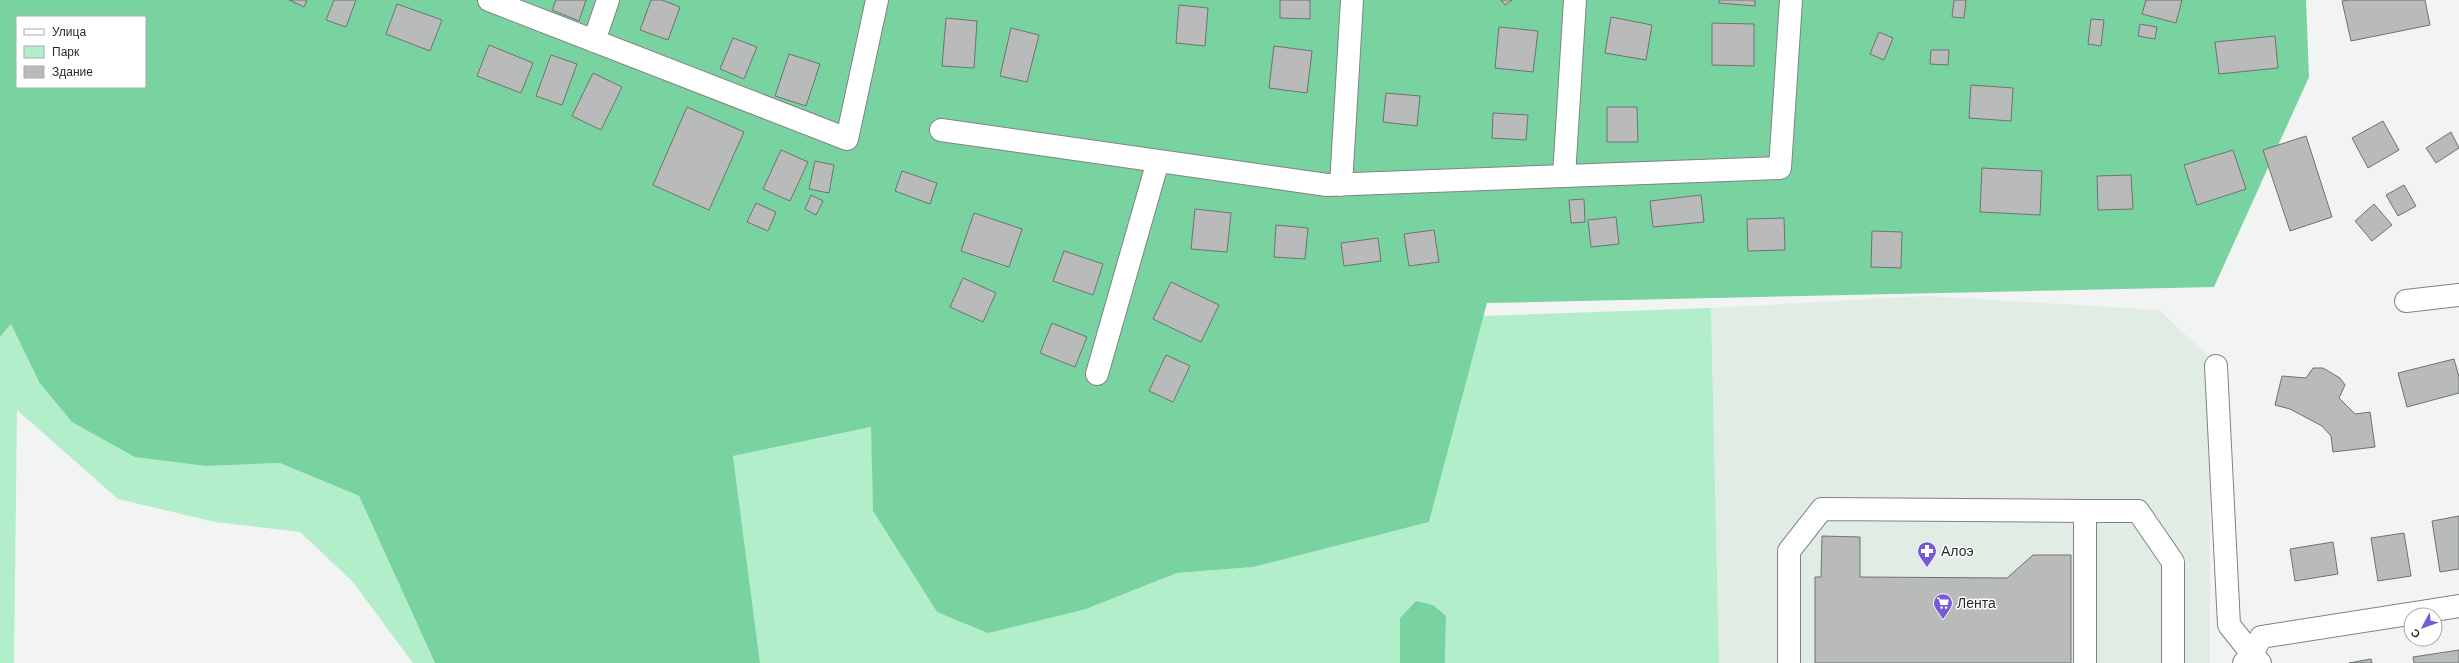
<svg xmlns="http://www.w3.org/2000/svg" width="2459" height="663" font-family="Helvetica,sans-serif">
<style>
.built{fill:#e1ece5}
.green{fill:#b2eeca}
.forest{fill:#79d3a0;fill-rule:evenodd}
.building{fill:#b8bbb9;stroke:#6f7270}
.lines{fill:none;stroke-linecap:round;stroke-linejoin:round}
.minor-casing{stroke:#808381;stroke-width:24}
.minor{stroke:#fff;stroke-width:22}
.labels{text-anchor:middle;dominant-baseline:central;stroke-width:3;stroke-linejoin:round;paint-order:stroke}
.poi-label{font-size:14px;fill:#292a2a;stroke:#fff;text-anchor:start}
</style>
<rect width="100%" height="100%" fill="#f1f4f2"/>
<path class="built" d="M1926,296L2159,310L2210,358V663H1719L1711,308Z"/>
<path class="green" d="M1711,308L1719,663H1445L1446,616L1400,618V663H760L733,456L872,427L873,511L937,612L1086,609L1177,573L1253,567L1429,522L1483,316Z
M11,324L39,382L206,466L280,463L359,496L435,663H413L352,581L300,532L215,522L118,499L17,410L14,663H0V337Z"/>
<path class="forest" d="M0,0H2306L2309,77L2214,287L1487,303L1429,522L1253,567L1177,573L1086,609L988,633L937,612L873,511L871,427L733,456L760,663H435L359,496L280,463L206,466L135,457L72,422L39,382L11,324L0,337ZM17,17H145V87H17Z
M1416,601L1433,605L1446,616L1445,663H1400V618Z"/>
<path class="building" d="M289,0H307L304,7Z
M334,0H356L346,27L326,20Z
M556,0H586L579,21L552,10Z
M651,0H662L680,7L668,40L640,30Z
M1280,0H1310V19L1280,18Z
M1501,0H1512L1505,5Z
M1719,0H1755V6L1719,3Z
M1954,0H1966L1964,18L1952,17Z
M2146,0H2182L2176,23L2142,14Z
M2349,0H2425L2430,25L2351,41L2342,1Z
M397,4L442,20L430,51L386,34Z
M1179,5L1208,8L1205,46L1176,43Z
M1611,17L1652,25L1646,60L1605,53Z
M946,18L977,21L974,68L942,66Z
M2091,19L2104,20L2101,46L2088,44Z
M1712,23L1754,24V66L1712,65Z
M2140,24L2157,27L2155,39L2138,36Z
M1499,27L1538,31L1533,72L1495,68Z
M1011,28L1039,35L1027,82L1000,76Z
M1879,32L1893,38L1884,60L1870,54Z
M2275,36L2278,68L2219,74L2215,42Z
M733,38L757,47L744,79L720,69Z
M489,45L533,63L521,93L477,76Z
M1274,46L1312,51L1307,93L1269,88Z
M1931,50H1949L1948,65L1930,64Z
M789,54L820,64L806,106L775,96Z
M551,55L577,64L562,105L536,96Z
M593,73L622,87L601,130L572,116Z
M1971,85L2013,88L2011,121L1969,118Z
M1386,93L1420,96L1417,126L1383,122Z
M687,107L744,132L709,210L653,185Z
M1607,107H1637L1638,142H1607Z
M1493,113L1528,115L1526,140L1492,138Z
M2383,121L2399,150L2368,168L2352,138Z
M2451,132L2459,148L2436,163L2426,148Z
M2306,136L2332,217L2290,231L2263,150Z
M781,150L808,162L790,201L763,189Z
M2233,150L2246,189L2197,205L2184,165Z
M815,161L834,165L829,193L809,189Z
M1982,168L2042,171L2040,215L1980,212Z
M902,171L937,183L930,204L895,191Z
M2131,175L2133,209L2098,210L2097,176Z
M2404,185L2416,206L2398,216L2386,195Z
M811,195L823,201L816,215L805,209Z
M1701,195L1704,222L1653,227L1650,201Z
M1584,199L1585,222L1571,223L1569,200Z
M756,203L776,212L768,231L747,222Z
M2374,204L2392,225L2372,241L2355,221Z
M1195,209L1231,213L1227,252L1191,249Z
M974,213L1022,229L1009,267L961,251Z
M1616,217L1619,244L1591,247L1588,220Z
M1784,218L1785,250L1748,251L1747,219Z
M1276,225L1308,228L1305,259L1274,257Z
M1434,230L1439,262L1409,266L1404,234Z
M1872,231L1902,232L1901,268L1871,267Z
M1378,238L1381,261L1344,266L1341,243Z
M1064,251L1103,264L1093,295L1053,281Z
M963,278L996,293L983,322L950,307Z
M1171,282L1219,305L1201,342L1153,319Z
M1052,323L1087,337L1075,367L1040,353Z
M1166,355L1190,366L1173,402L1149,391Z
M2454,359L2459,377V393L2407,407L2398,373Z
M2313,368H2323L2340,378L2345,385L2339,398L2355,414L2370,412L2375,447L2333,452L2331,436L2322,426L2290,409L2275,405L2282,376L2306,378Z
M2459,516V569L2440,572L2432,521Z
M2404,533L2411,576L2378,581L2371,538Z
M1822,536L1860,537V577L2007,578L2033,555H2071V663H1815V577H1821Z
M2333,542L2338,574L2295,581L2290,549Z
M2459,650V663H2414L2413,657Z
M2371,659L2372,663H2349Z"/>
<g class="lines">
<defs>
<path id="minor" d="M489,0L847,139L877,0
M594,41L608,0
M941,130L1327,185L1780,168L1791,0
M1564,176L1575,0
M1341,185L1352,0
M2406,301L2459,295
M2216,366L2229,625L2252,654L2244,663
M1097,374L1158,161
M1789,663V551L1822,509L2085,511
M2085,663V511H2138L2173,562V663
M2260,663L2252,654L2261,637L2459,606"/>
</defs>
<use href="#minor" class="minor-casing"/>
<use href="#minor" class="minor"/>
</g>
<defs>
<symbol id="pharmacy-pin" viewBox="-11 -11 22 30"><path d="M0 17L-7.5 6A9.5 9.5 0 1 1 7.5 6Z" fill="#775ad4" stroke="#fff"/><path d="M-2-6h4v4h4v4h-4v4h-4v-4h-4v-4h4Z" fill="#fff"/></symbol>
<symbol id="supermarket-pin" viewBox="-11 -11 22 30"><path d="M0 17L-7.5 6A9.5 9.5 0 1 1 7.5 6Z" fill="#775ad4" stroke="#fff"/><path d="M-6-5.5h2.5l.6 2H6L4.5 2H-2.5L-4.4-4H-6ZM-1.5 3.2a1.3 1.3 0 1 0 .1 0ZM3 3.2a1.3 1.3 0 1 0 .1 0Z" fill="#fff"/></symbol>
</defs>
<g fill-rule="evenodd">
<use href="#pharmacy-pin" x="1916" y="540" width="22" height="30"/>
<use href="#supermarket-pin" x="1932" y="592" width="22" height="30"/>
</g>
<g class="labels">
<g class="poi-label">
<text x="1941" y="551">Алоэ</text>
<text x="1957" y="603">Лента</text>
</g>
</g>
<rect x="16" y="16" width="130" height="72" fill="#ffffff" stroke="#a9aaaa"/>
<rect x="24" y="29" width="20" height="6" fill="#ffffff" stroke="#a9aaaa"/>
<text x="52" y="36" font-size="12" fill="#292a2a">Улица</text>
<rect x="24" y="46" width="20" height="12" fill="#b2eeca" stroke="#a9aaaa"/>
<text x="52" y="56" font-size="12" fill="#292a2a">Парк</text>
<rect x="24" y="66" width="20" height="12" fill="#b8bbb9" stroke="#a9aaaa"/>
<text x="52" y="76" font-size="12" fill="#292a2a">Здание</text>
<g transform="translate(2423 627) rotate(229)"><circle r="19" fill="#ffffff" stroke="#a9aaaa"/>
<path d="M0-3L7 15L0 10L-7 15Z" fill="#775ad4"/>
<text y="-6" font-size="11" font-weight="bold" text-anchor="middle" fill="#292a2a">С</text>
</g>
</svg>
